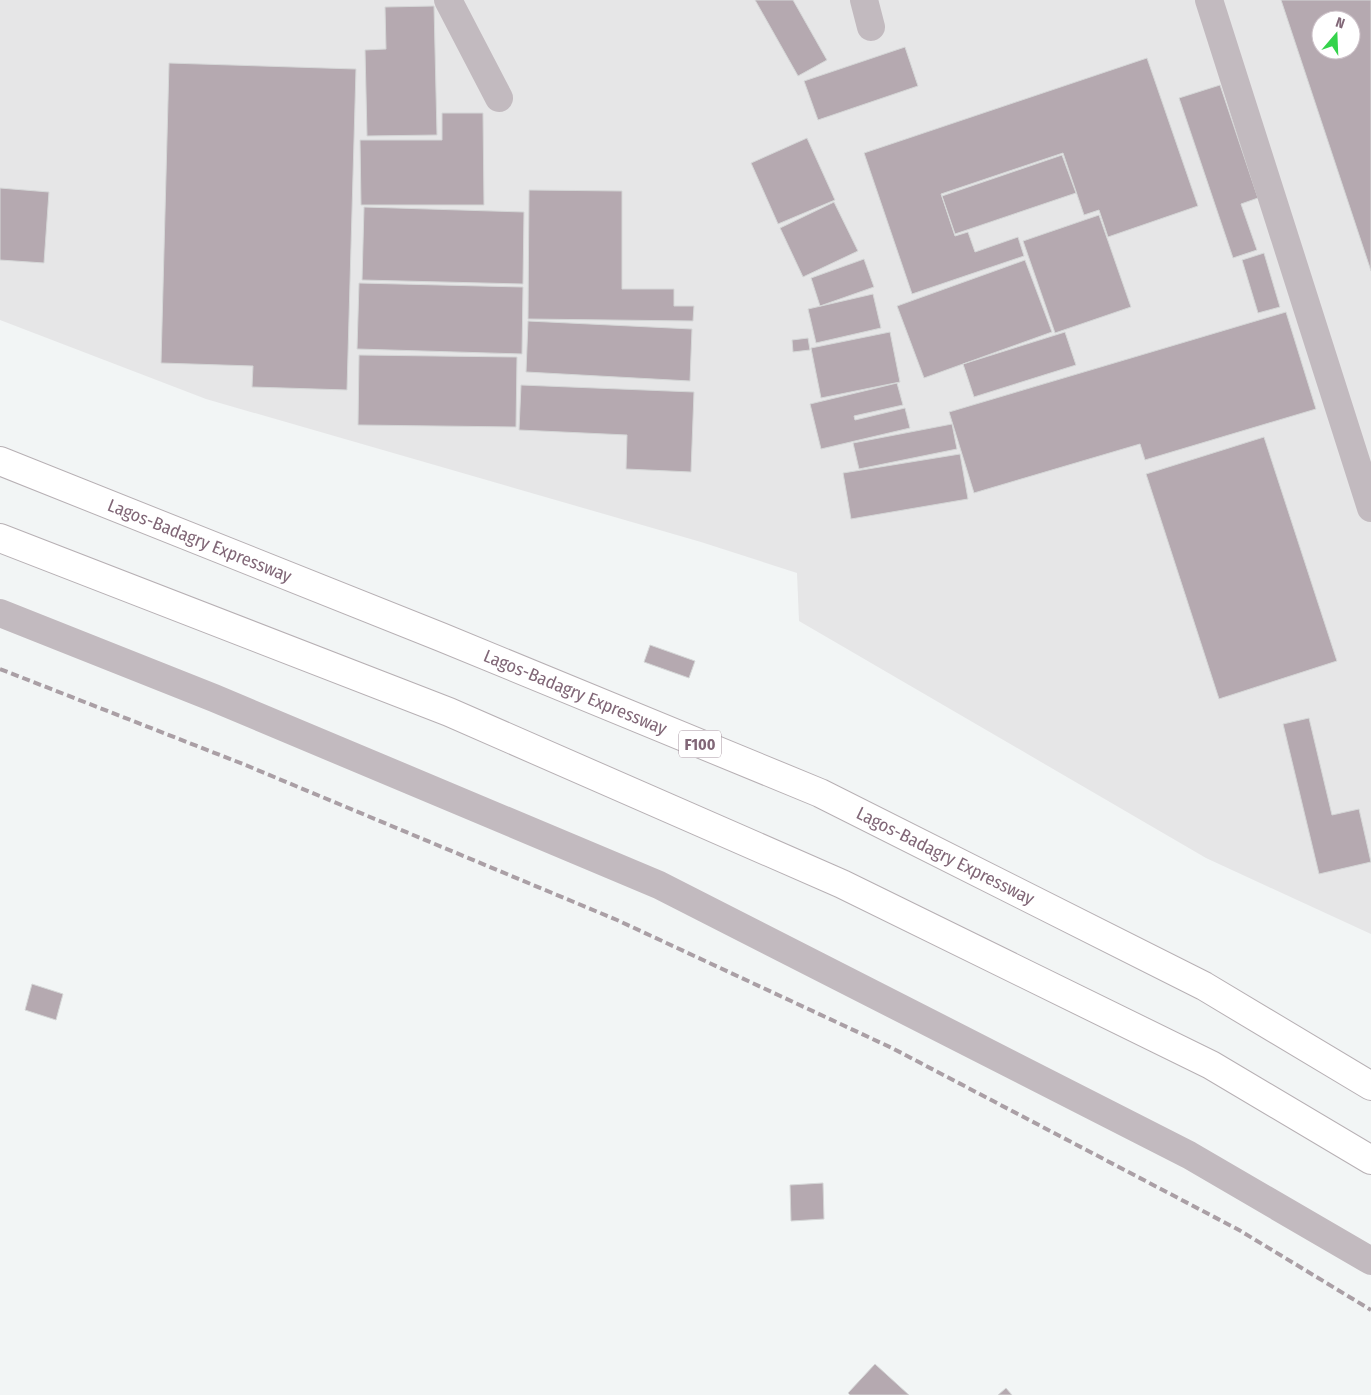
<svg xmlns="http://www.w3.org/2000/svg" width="1371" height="1395" font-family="'Fira Sans Condensed',sans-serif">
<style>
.built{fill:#e6e6e7;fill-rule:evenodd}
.building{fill:#b5a9b0;stroke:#d5d7d7;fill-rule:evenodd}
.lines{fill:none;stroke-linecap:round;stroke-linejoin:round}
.highway-casing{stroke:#b7b0b4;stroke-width:30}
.minor{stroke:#c2babf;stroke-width:28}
.highway{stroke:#fff;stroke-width:28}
.rail{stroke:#aa9fa5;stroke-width:4;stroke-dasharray:8 4;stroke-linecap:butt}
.labels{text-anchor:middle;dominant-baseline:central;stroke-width:5;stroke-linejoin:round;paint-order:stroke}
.shield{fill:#fff;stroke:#a795a0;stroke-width:1}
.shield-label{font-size:16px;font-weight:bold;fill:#816777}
.street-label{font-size:18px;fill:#816777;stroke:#fff}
</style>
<rect width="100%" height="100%" fill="#f2f5f5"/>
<path class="built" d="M0,0H1371V934L1206,858L799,621L797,573L701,542L206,399L0,320ZM1321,20H1351V50H1321Z"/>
<path class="building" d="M755,0H793L827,60L798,76Z
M1281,0H1371V271ZM1321,20H1351V50H1321Z
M434,6L437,135L367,136L365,50L386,49L385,7Z
M905,47L918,86L818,120L804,81Z
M1147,58L1198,206L1108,237L1099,210L1084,215L1063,153L941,194L955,236L968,232L975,252L1018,237L1024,256L912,294L864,153Z
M169,63L356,69L347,390L252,387L253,366L161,363Z
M1220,85L1258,198L1241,204L1257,250L1233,258L1179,98Z
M442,113H483L484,205H361L360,140H442Z
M807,138L835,200L778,224L751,163Z
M1062,155L1076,193L955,234L942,196Z
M0,188L49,192L44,263L0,260Z
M529,190L622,191V289H674V306H694L693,321L528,319Z
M834,202L858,251L803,277L780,228Z
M364,207L524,212L523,284L362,280Z
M1099,215L1131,307L1055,333L1023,241Z
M1264,253L1280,307L1258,313L1242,260Z
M864,259L874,287L820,306L811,278Z
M1025,260L1052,332L924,378L897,306Z
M359,283L523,287L522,354L357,349Z
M873,294L881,328L816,343L808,309Z
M1286,312L1316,409L1145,460L1140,444L974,493L949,412Z
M528,321L692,329L690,381L526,372Z
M890,332L900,382L821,398L811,348Z
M1065,332L1076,365L974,397L963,364Z
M808,338L810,350L793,352L792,340Z
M359,355L517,357L516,427L358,425Z
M897,383L903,405L854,416L855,420L905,408L910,428L821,449L810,404Z
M521,385L694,392L691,472L626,469L627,435L519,430Z
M952,424L957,449L859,469L853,443Z
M1264,437L1337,661L1219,699L1146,474Z
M960,454L968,499L851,519L843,473Z
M650,645L695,661L689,678L644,662Z
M1309,718L1332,815L1359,809L1371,862L1319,874L1283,724Z
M32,984L63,994L56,1020L25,1010Z
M823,1183L824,1219L791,1221L790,1185Z
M875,1364L909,1395H850L848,1393Z
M1006,1388L1012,1395H998Z"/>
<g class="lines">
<defs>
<g id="highway">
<path id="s1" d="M0,461L441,637L820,793L1204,986L1371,1086"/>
<path d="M0,538L449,712L842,884L1211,1065L1371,1160"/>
</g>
</defs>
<use href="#highway" class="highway-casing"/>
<path class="minor" d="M448,0L499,98
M864,0L871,27
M1209,0L1371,508
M0,613L214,698L659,885L1189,1155L1371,1261"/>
<use href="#highway" class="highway"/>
<path class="rail" d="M0,669L243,764L617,920L892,1048L1239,1230L1371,1310"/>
</g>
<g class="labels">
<rect class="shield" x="679" y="730.5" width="42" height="27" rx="4"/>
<g class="shield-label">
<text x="700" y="744">F100</text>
</g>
<g class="street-label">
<text stroke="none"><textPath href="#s1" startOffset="215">Lagos-Badagry Expressway</textPath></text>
<text stroke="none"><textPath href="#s1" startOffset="620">Lagos-Badagry Expressway</textPath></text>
<text stroke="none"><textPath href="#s1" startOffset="1025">Lagos-Badagry Expressway</textPath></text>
</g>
</g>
<g transform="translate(1336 35) rotate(19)"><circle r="24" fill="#ffffff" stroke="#cdc2c9"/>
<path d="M0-4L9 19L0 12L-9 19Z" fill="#35d34c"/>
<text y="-8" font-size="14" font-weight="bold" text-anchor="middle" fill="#816777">N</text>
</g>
</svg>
